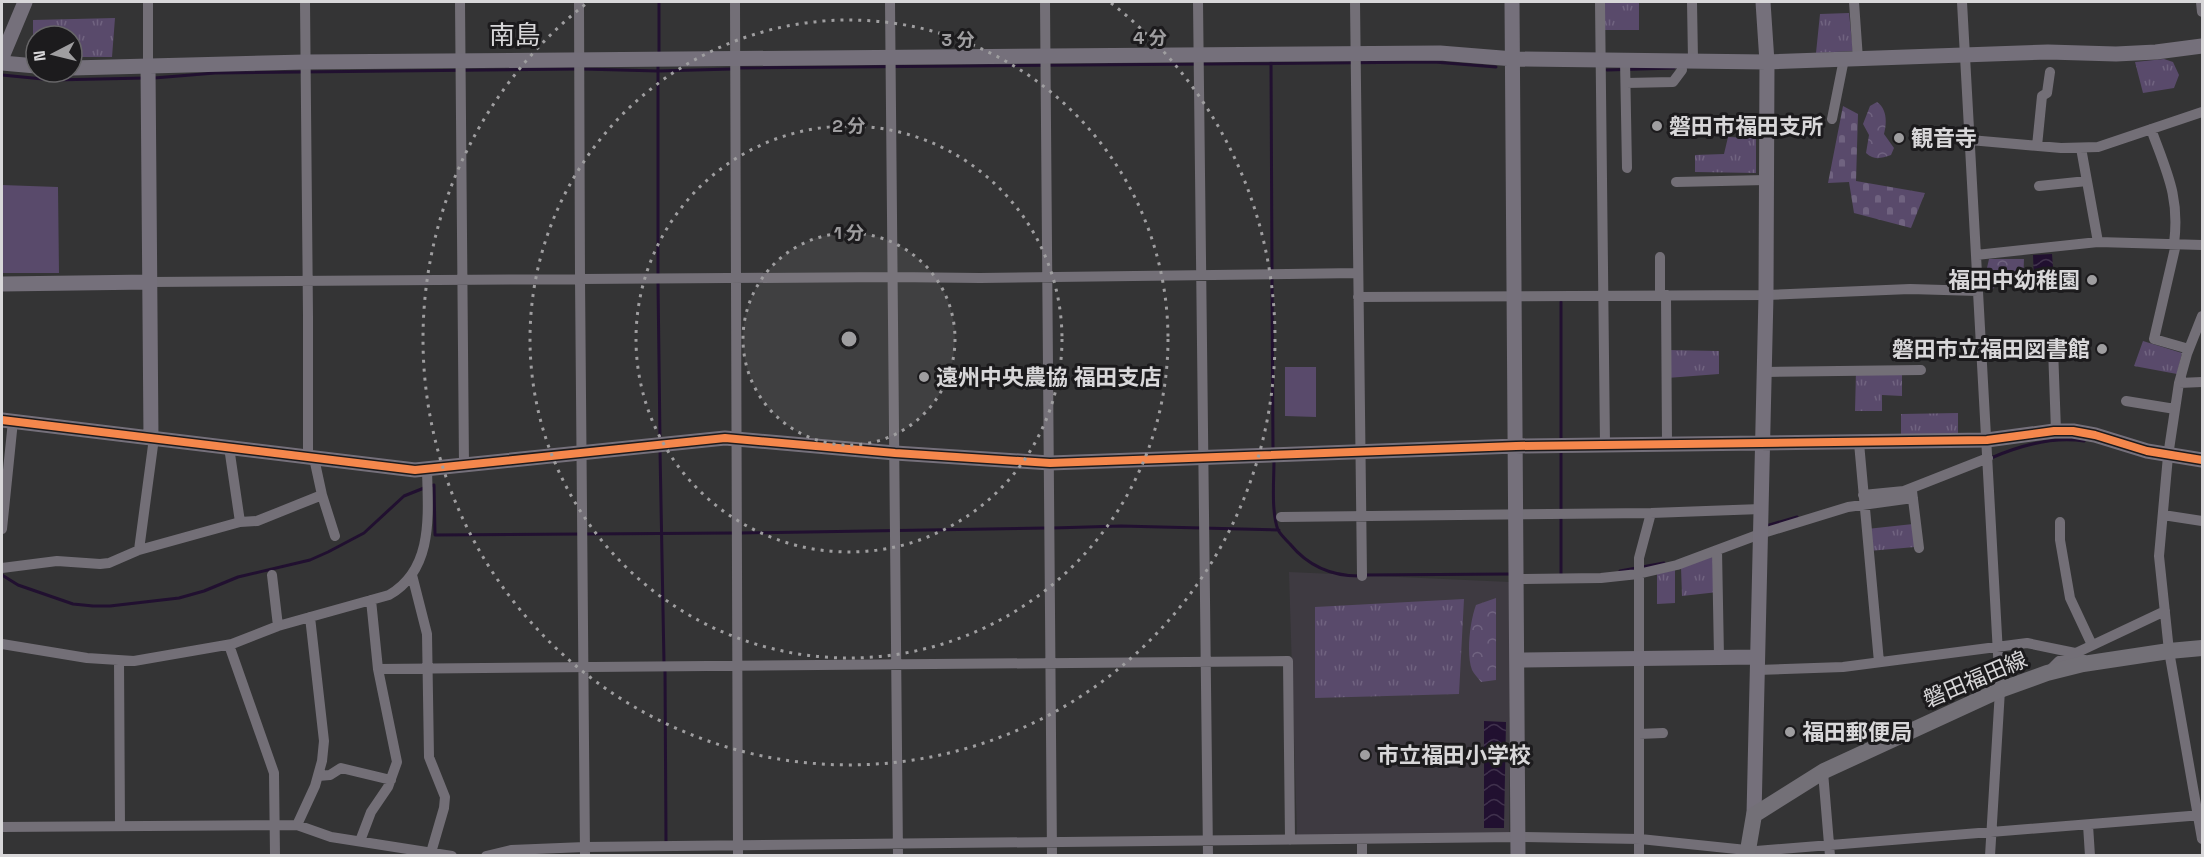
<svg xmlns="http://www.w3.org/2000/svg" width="2204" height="857" font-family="'Space Grotesk','Noto Sans JP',sans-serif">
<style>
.built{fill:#3e3a41}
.grass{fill:url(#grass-tufts)}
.forest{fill:url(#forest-crowns)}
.cemetery{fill:url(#cemetery-stones)}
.green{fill:#594a6b}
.water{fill:url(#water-waves)}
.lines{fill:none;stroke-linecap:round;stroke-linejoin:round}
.stream{stroke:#211030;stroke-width:3}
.street{stroke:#736f77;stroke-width:10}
.secondary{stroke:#75707b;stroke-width:15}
.primary{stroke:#737077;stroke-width:16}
.cycleway-casing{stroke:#1c1b1d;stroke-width:11}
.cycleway{stroke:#f5874c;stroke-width:8}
.ring{fill:none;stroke:#9f9ea0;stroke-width:3;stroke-dasharray:3 6}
.poi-dot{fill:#9f9ea0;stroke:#1c1b1d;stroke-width:2}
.labels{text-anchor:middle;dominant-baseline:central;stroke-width:6;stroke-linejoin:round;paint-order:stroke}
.poi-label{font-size:22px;font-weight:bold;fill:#d8d7d9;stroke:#1c1b1d;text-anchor:start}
.street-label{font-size:22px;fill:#d8d7d9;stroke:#1c1b1d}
.quarter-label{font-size:26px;fill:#d8d7d9;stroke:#1c1b1d}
.centre{fill:#9f9ea0;stroke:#1c1b1d;stroke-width:3}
.ring-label{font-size:18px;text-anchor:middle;font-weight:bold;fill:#9f9ea0;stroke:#1c1b1d;stroke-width:6;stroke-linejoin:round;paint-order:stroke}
</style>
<defs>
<pattern id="grass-tufts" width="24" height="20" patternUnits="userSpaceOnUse" patternTransform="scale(1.5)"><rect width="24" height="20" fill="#594a6b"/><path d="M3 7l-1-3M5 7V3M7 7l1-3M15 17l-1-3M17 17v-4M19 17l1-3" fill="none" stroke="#706380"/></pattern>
<pattern id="forest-crowns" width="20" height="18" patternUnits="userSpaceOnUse" patternTransform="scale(1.5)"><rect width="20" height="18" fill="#594a6b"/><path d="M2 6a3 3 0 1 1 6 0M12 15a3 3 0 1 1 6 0" fill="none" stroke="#706380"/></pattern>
<pattern id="cemetery-stones" width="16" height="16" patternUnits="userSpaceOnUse" patternTransform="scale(1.5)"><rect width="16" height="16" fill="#594a6b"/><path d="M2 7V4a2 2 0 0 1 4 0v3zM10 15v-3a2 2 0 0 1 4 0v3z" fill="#706380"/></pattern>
<pattern id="water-waves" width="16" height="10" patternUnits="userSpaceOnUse" patternTransform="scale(1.5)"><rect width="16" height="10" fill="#211030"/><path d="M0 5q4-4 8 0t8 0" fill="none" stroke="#40324d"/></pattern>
</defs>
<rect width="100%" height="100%" fill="#343435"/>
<path class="built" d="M1289,572L1510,582L1509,837L1297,835Z"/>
<path class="grass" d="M1600,2H1639V30H1600Z
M1849,13L1853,51L1816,53L1820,14Z
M115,18L112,57H72V36H36V57H33V20Z
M2164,59L2173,62L2179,75L2174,88L2143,93L2135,62Z
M1728,137L1756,138V173L1695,172V155L1724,154Z
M2143,341L2182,353L2177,374L2134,366Z
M1667,350L1719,351V374L1667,378Z
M1902,370V396L1882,395V411H1855L1856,371Z
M1958,413V441L1901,442V414Z
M1913,524L1915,547L1869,551L1867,529Z
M1717,550L1718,592L1682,596L1681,567Z
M1675,570V603L1657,604V574Z
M1464,599L1459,694L1315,698V607Z"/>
<path class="forest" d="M1877,102C1887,109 1887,122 1884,134L1894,148L1891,155C1881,158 1875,161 1866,153L1869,135L1863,124L1870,106Z
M1989,259H2024L2023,284L2008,283L2003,278L1990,292H1986L1984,281Z
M1496,598V680L1481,682C1478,678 1474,674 1472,670C1466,654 1470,621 1476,605Z"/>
<path class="cemetery" d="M1843,106L1858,114L1856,181L1925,193L1911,228L1854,213L1849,182L1828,183Z"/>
<path class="green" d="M2,185L58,187L59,273H2Z
M1285,367H1316V417L1285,416Z"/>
<path class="water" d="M2052,254L2054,280L2034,281L2033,255Z
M1484,721L1506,722L1504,828H1484Z"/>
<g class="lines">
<path class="stream" d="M659,54V2
M1271,62L1272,271
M658,63V276
M739,68L1434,62L1496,67
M583,69L658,71L732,69
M1607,70L1674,68
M2,75L53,80L145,78
M154,78L215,73L576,69
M1272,277L1273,451
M658,282L660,441
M1561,440V302
M660,450L664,663
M1991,458C2019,446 2053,436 2084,441
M1274,460C1274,480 1271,511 1278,530C1281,535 1286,540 1290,544C1308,566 1330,576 1359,576
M430,486L434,485L435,535L734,533
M1766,526L1797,517
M1053,528L1121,526L1279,530
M741,533L1046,528
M1620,571L1664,563
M1561,574V450
M2,575L18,585L73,604L93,606H110L179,598L204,591L238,577L310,560L328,552L364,533L404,496L424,488
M1365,575L1512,574
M665,669L666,843"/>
<path class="street" d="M148,2V66
M305,2L308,316V457
M460,2L464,465
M579,2L580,279L585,856
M735,2L738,856
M890,2L898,856
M1045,2L1052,856
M1198,2L1208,856
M1355,2L1362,576
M1600,2L1605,445
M1692,2L1693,60
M1854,2L1858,59
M1962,2L2000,690L1990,856
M2201,2L2202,12
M1625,60L1627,168
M1626,83L1673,82L1682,70L1681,60
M1832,119L1844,59
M2151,129C2167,173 2180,197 2174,244
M1970,140L2061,148L2098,147L2202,112
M2037,146L2042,96L2047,93L2050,72
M2081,148L2098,242
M1676,182L1766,180
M2039,186L2087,181
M2176,244L2154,339L2189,349
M1976,255L2098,242L2202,245
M1660,257V294
M150,282L892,277L980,278L1358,273
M1666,295L1667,444
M1358,297L1766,295L1910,289L1978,291
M2202,316L2187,354L2179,383L2168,456L2159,556L2169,651L2202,839
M2053,348L2056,431
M1765,372L1921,370
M2179,383L2202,382
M2126,401L2175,409
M1859,443L1879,662
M229,447L240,522
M314,458L322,495L335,536
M1912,491L1919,548
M1863,495L1904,491L1988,458
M2163,515L2202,521
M1281,517L1651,513L1761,509
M2060,522V540L2070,598L2092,645
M2,529L13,421
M139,550L154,438
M1717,550L1719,657
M2,568L57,561L100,564L109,563L139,550L240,522L257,521L322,495
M272,575L278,626
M412,575L427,634L429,757L445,797L444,808L430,856
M1517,579L1601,578L1638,574L1677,565L1760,534L1848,507L1913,498
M2,644L87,658L134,661L232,644L278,626L389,595C434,569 428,515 427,469
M229,645L274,773L275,856
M119,661L120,826
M378,669L1288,661L1290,840
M1757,670L1843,667L2027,643L2075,653L2088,663
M2050,670L2059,661L2165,611
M1639,734L1663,733
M1823,772L1830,856
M318,776L330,775L341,768L391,780
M297,825L315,786L322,761L324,741L310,617
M2088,825L2090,856
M2,827L297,825L331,837L452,856
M1362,839V856
M360,841L371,812L388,787L397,762L378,669L371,600
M486,856L511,850L585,847L1518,837L1640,839L1756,851L2202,815
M1639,856V558L1651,513"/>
<path class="secondary" d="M1512,2L1518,856
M2,57L25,2
M2,63L36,66
M148,66L151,438
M72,68L305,62L1440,53L1514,59L1767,62L2048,52L2116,54L2156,52L2202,46
M2,284L150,282
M2,420L415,470L725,438L895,453L1050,463L1516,446L1987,440L2054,431H2073L2095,435L2147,451L2202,460
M1518,660L1757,657
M1754,815L1766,295L1767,62L1763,2"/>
<path class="primary" d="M1747,856L1754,815L1824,771L2000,690L2047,673L2083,664L2169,651L2202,648"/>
<defs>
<path id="cycleway" d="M2,420L415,470L725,438L895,453L1050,463L1516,446L1987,440L2054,431H2073L2095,435L2147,451L2202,460"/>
</defs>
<use href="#cycleway" class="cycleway-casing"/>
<use href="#cycleway" class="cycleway"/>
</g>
<circle cx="849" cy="339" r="106" fill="#9f9ea0" fill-opacity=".12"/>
<g class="ring">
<circle cx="849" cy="339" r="106"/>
<circle cx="849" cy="339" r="213"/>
<circle cx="849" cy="339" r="319"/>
<path d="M1111 3A426 426 0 1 1 587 3"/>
</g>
<g class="poi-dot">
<circle cx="1657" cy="126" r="6"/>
<circle cx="1899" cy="138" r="6"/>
<circle cx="2092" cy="280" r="6"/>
<circle cx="2102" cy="349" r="6"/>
<circle cx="924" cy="377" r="6"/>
<circle cx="1790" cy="732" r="6"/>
<circle cx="1365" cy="755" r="6"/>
</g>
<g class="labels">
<g class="poi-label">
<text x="1669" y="126">磐田市福田支所</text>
<text x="1911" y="138">観音寺</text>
<text x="2080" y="280" text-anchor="end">福田中幼稚園</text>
<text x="2090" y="349" text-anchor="end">磐田市立福田図書館</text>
<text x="936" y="377">遠州中央農協 福田支店</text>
<text x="1802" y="732">福田郵便局</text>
<text x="1377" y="755">市立福田小学校</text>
</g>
<g class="street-label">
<text transform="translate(1975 679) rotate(-23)">磐田福田線</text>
</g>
<g class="quarter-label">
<text x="515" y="35">南島</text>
</g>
</g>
<circle cx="849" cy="339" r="9" class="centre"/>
<g class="ring-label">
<text x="1150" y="44">4 分</text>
<text x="958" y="46">3 分</text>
<text x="849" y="132">2 分</text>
<text x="849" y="239">1 分</text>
</g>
<rect width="2204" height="857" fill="none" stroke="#d8d7d9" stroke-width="6"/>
<g transform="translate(54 54) rotate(263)"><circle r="28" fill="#1c1b1d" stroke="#676668" stroke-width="1.5"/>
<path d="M0-4.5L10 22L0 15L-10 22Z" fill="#9f9ea0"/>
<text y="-9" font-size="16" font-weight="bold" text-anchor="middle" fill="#d8d7d9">N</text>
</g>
</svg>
